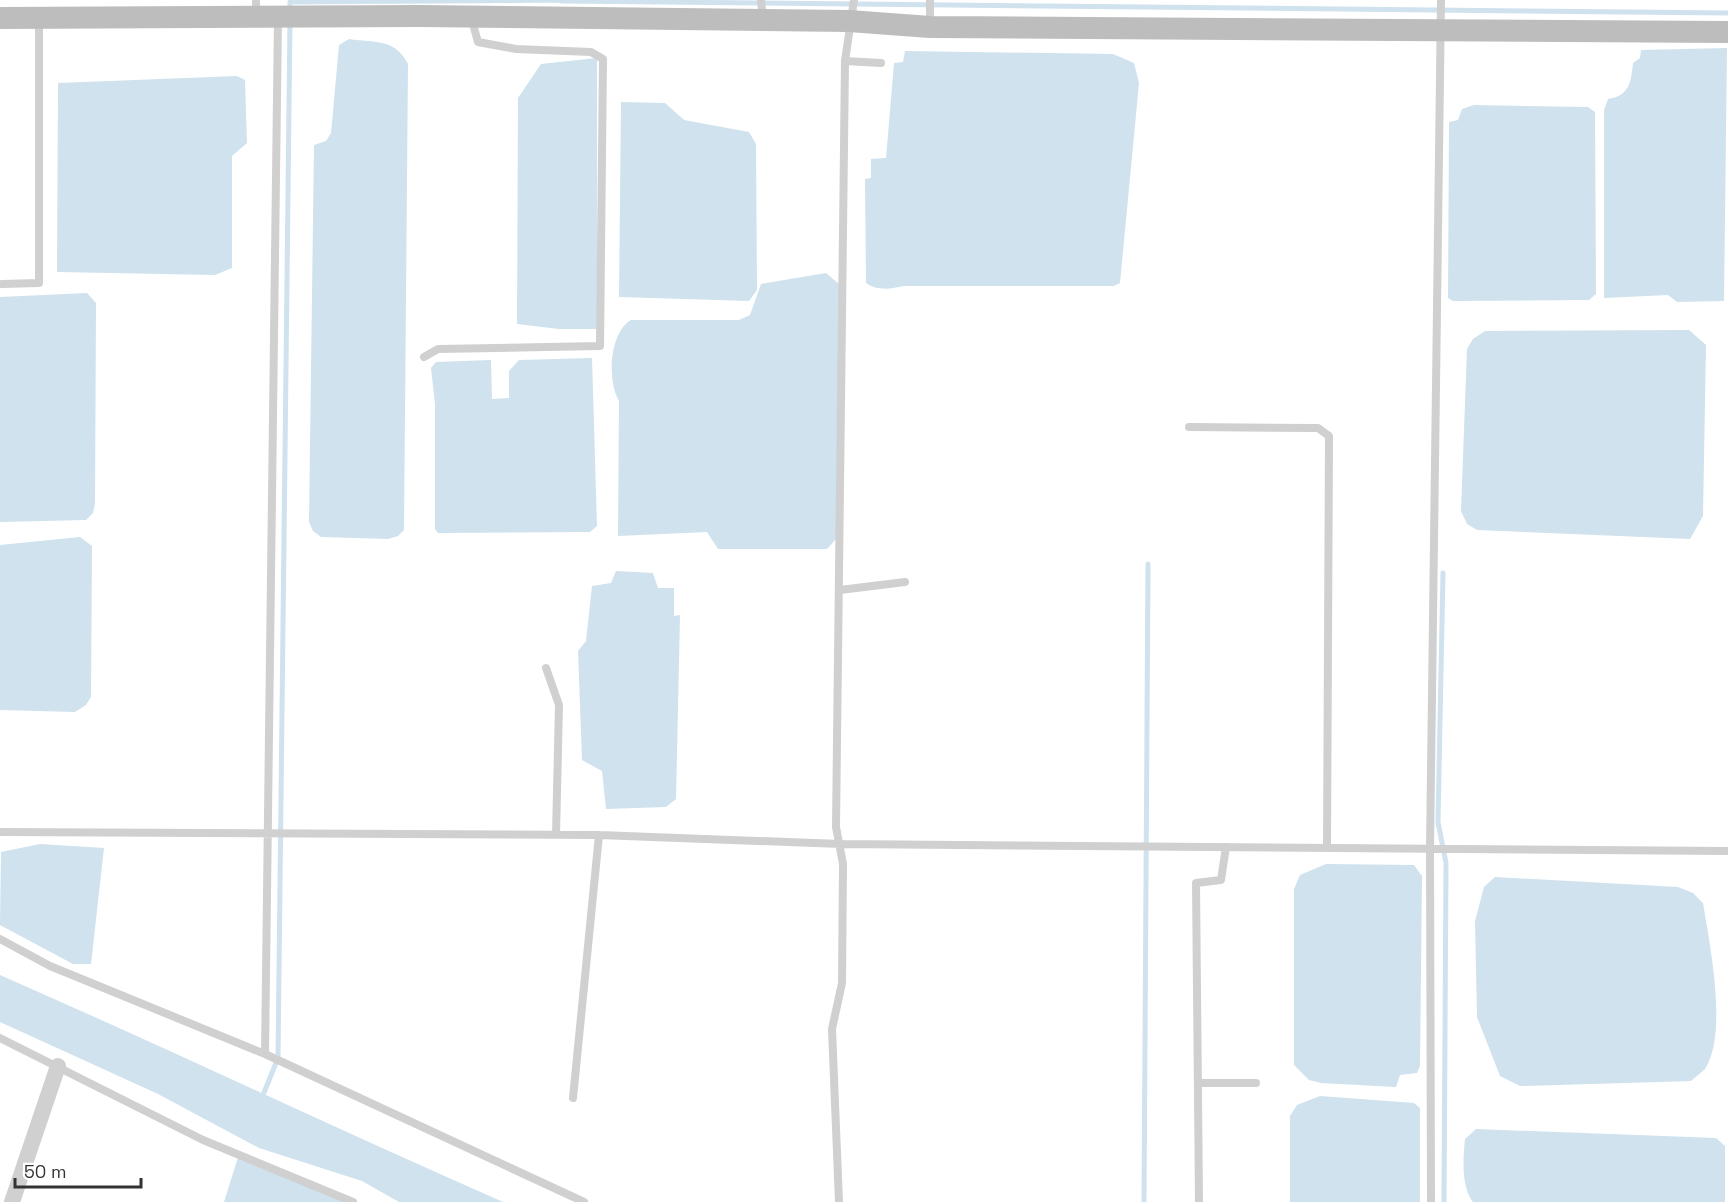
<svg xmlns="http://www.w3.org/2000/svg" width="1728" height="1202" font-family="'Space Grotesk',sans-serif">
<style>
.water{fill:#cfe2ee}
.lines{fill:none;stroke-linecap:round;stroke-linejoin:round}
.stream{stroke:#cfe2ee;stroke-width:5}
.lane{stroke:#d0d0d0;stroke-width:8}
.street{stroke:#d0d0d0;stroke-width:16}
.secondary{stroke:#bdbdbd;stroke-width:22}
</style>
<rect width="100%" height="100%" fill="#fff"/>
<path class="water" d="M349,39C375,43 395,38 408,64L404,530L398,536L388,539L321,537L313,531L309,522L314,145L326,141L331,133L339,45Z
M1727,48L1724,301L1677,302L1668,295L1604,298V110L1608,99C1629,96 1631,83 1633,63L1640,58L1641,50Z
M905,51L1113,54L1134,63L1139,83L1120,283L1114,286H904C891,289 877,291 866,283L865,179L871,178V159L886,158L894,63L903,62Z
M597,58V329H559L517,324L518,98L541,64Z
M237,76L245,80L247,143L232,156V268L215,275L57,272L58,83Z
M621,102L665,103L684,120L749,132L756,144L757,290L749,301L619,297Z
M1474,105L1588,107L1595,112L1596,294L1589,300L1453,301L1448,298L1449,122L1458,120L1462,109Z
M826,273L839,284L836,539L827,549H718L707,532L618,536L619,401C607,381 609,333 631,320H739L750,315L761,284Z
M87,293L96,303L95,504L93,513L86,520L0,522V297Z
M1689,330L1706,345L1703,516L1690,539L1477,530L1467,524L1461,511L1467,349L1473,339L1485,331Z
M592,358L597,526L590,532L438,533L435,529V404L431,368L436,362L491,360L492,399L509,398V371L519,360Z
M80,537L92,546L91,697L86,705L75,712L0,710V545Z
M616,571L653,573L658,588H674V616L680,615L676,799L666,807L606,809L602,771L582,760L578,651L586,641L592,586L611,583Z
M40,844L104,848L91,964H73L0,925L1,852Z
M1326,864L1414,865L1422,876L1420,1066L1417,1073L1400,1075L1396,1087L1321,1083L1309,1080L1294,1065V889L1300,875Z
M1495,877L1678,887L1693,893L1703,903C1710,946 1728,1033 1705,1069C1701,1073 1695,1077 1691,1081L1520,1086L1500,1076L1477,1017L1475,921L1484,887Z
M0,975C169,1049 335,1128 503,1202H399L362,1181L259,1148L158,1094L0,1022Z
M1320,1096L1414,1103L1420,1108V1202H1290V1116L1297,1105Z
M1476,1129L1716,1138L1725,1146V1202H1473C1461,1187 1463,1158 1465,1139Z
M239,1154L343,1202H224Z"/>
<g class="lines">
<path class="stream" d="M561,1L1728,13
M290,11V2L561,0
M1443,573L1438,822L1446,863L1444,1202
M261,1100L278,1058L290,21
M1144,1202L1148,564"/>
<path class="lane" d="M256,0V16
M761,0L763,20
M930,27V0
M845,61L881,63
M2,284L39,283V18
M424,357L438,349L600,346L603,59L591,52L516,49L478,42L471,17
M1189,427L1318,428L1329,436L1327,848
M840,590L905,582
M546,668L559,705L556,835
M0,832L599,835L841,844L1728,851
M0,939L50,966L265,1054L584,1202
M0,1038L203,1140L353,1202
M265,1054L278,17
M1198,1083H1256
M573,1098L599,835
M839,1202L832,1029L842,983L843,864L836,827L845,61L854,0
M1199,1202L1196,883L1221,880L1226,847
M1431,1202L1430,849L1441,0"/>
<path class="street" d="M12,1202L58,1066"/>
<path class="secondary" d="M0,18L419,16L849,21L930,27L1728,32"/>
</g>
<path d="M15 1178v9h126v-9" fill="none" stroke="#333333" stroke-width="3"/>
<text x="24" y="1178" font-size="18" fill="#333333" stroke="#ffffff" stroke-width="4.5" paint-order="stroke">50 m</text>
</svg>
